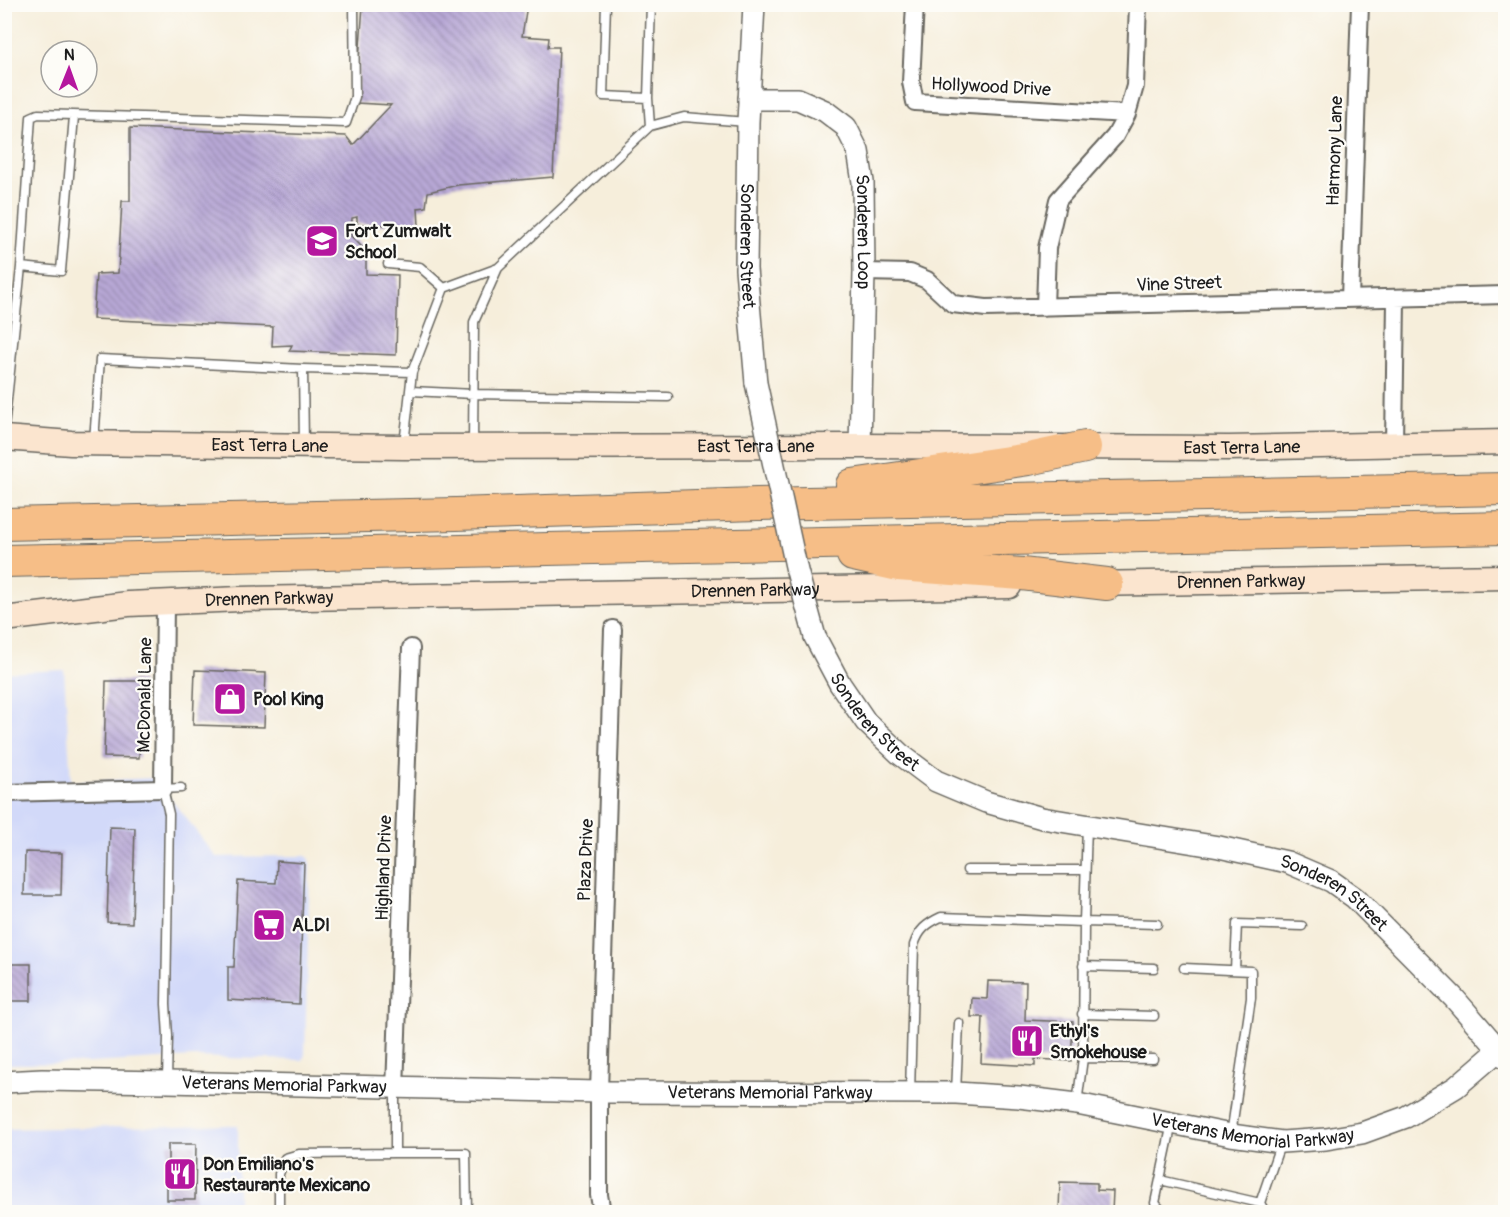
<svg xmlns="http://www.w3.org/2000/svg" width="1510" height="1217" font-family="Pangolin,sans-serif">
<style>
.built{fill:#d2d9f9}
.building{fill:url(#building-back-hatch)}
.lines{fill:none;stroke-linecap:round;stroke-linejoin:round}
.service-casing{stroke:#68665f;stroke-width:11}
.minor-casing{stroke:#68665f;stroke-width:20}
.tertiary-casing{stroke:#68665f;stroke-width:24}
.secondary-casing{stroke:#68665f;stroke-width:27}
.motorway-casing{stroke:#68665f;stroke-width:34}
.service{stroke:#fff;stroke-width:8}
.minor{stroke:#fff;stroke-width:16}
.tertiary{stroke:#fff;stroke-width:21}
.secondary{stroke:#fbe5cf;stroke-width:24}
.motorway{stroke:#f6be87;stroke-width:32}
.tertiary-bridge-casing{stroke:#68665f;stroke-width:24;stroke-linecap:butt}
.tertiary-bridge{stroke:#fff;stroke-width:21}
.labels{text-anchor:middle;dominant-baseline:central;stroke-width:4.5;stroke-linejoin:round;paint-order:stroke}
.street-label{font-size:18px;fill:#1c1c1c;stroke:#fdfcf7}
.poi-label{font-size:18px;font-weight:bold;fill:#1c1c1c;stroke:#fdfcf7;text-anchor:start}
</style>
<defs>
<pattern id="building-back-hatch" width="6" height="6" patternUnits="userSpaceOnUse" patternTransform="scale(1.5)"><rect width="6" height="6" fill="#b8a8d6"/><path d="M-1 5l2 2M0 0l6 6M5-1l2 2" fill="none" stroke="#9588ad"/></pattern>
</defs>
<rect width="100%" height="100%" fill="#fdfcf7"/>
<filter id="ink" filterUnits="userSpaceOnUse"><feTurbulence type="fractalNoise" baseFrequency=".0167" numOctaves="2"/><feDisplacementMap in="SourceGraphic" scale="12" xChannelSelector="R" yChannelSelector="G"/><feConvolveMatrix kernelMatrix="1 2 1 2 8 2 1 2 1" color-interpolation-filters="sRGB"/></filter>
<filter id="wash" filterUnits="userSpaceOnUse"><feTurbulence type="fractalNoise" baseFrequency=".008" numOctaves="4" result="noise"/><feDisplacementMap in="SourceGraphic" scale="24" xChannelSelector="R" yChannelSelector="G"/><feGaussianBlur stdDeviation="1.35" result="paint"/><feColorMatrix in="noise" values="0 0 0 0 0 0 0 0 0 0 0 0 0 0 0 0 0 1.4 0 .05"/><feComposite in="paint" operator="in"/></filter>
<g filter="url(#wash)">
<rect width="100%" height="100%" fill="#f6eedb"/>
<path class="built" d="M64,670L71,782L155,778L216,857L306,856L310,859L305,1054L303,1060L193,1057L89,1063L5,1064L4,673Z
M238,1125V1212H5L4,1129Z"/>
<g id="blocks">
<path class="building" d="M363,5H527L522,36L549,38L548,47H559L553,177L458,185L428,192L426,207L418,208L419,226L357,224V217L352,218L351,236L366,251V274L398,275L396,355L289,351L292,345L272,346L273,327L93,319L96,274L118,273L122,201H130V128L346,136L353,145L391,105L356,103Z
M195,670L266,673L264,727L193,725Z
M106,681H142L139,758L104,757Z
M110,827L135,828L132,923L107,922Z
M25,852L62,853L61,895H24Z
M277,861L304,863L299,1004L228,1000V967H234L238,881L276,883Z
M4,964H31V1001H4Z
M988,981L1026,982L1025,1020L1073,1022L1071,1061L1035,1059V1066L981,1063L983,1017H971L972,998L987,999Z
M168,1144H196L195,1200H167V1178H164V1170H168Z
M1060,1182L1097,1183V1190L1113,1191L1112,1212H1059Z"/>
</g>
</g>
<g filter="url(#ink)">
<use href="#blocks" fill-opacity="0" stroke="#68665f" stroke-width="1.5"/>
<g class="lines">
<defs>
<path id="service" d="M606,4L603,96L648,98
M650,126L648,98L651,4
M388,264L420,267L444,288
M21,267L61,271L74,116
M303,369L304,444
M411,391L474,394L668,397
M4,428L21,267L31,117L38,114L346,123L355,97L354,4
M94,441L100,359L303,369L412,372
M404,445L412,372L444,288L498,268
M473,445L474,322L498,268L650,126L684,117L747,122
M1087,825L1084,922L1157,924
M967,870H1085
M1083,966L1154,968
M1184,968L1251,971V998L1231,1135
M1235,970L1237,924L1302,926
M1082,1014L1154,1016
M1083,1058L1153,1059
M167,1081L168,1036L166,1004L169,814L163,789L181,788
M395,1089V1153H466L467,1212
M910,1093L914,945C919,930 926,924 941,917L1084,922L1083,1058L1077,1104
M956,1093L959,1023
M1160,1180L1260,1203
M279,1212V1174L285,1158L299,1154L395,1153
M1168,1212L1161,1210L1155,1203L1172,1123
M1265,1212L1260,1203L1281,1142"/>
<path id="minor" d="M915,4L911,82L915,102L1127,114L1135,86L1138,4
M864,272L910,273L927,280L953,304L986,308L1506,295
M1350,299L1360,4
M1045,307L1047,248L1058,200L1115,136L1127,114
M1394,444L1396,299
M4,793L163,789L165,603
M395,1089L411,648
M602,1212L599,1195V1092L613,629"/>
<g id="tertiary">
<path id="s1" d="M754,4L748,122L746,269L756,383"/>
<path id="s2" d="M749,99H798L825,111L846,127L858,151L863,182L864,272L860,446"/>
<path id="s3" d="M815,637L840,684L866,722L900,754L936,781L986,802L1042,818L1219,847L1287,862L1331,881L1355,898L1454,998L1506,1058"/>
<path id="s4" d="M4,1082L42,1080L167,1082L599,1092L956,1093L1019,1097L1077,1104L1231,1135L1282,1142L1326,1139L1362,1133L1406,1117L1456,1087L1506,1044"/>
</g>
<g id="secondary">
<path id="s5" d="M4,438L71,443L404,447L860,446L1229,448L1506,442"/>
<path id="s6" d="M1089,584L1506,577"/>
<path id="s7" d="M4,619L128,604L240,599L1009,586"/>
</g>
<path id="motorway" d="M852,485L1029,459L1085,447
M4,524L456,514L757,504L1506,489
M853,555L898,565L1022,574L1107,584
M4,561L1506,528"/>
</defs>
<use href="#service" class="service-casing"/>
<use href="#minor" class="minor-casing"/>
<use href="#tertiary" class="tertiary-casing"/>
<use href="#secondary" class="secondary-casing"/>
<use href="#motorway" class="motorway-casing"/>
<use href="#service" class="service"/>
<use href="#minor" class="minor"/>
<use href="#tertiary" class="tertiary"/>
<use href="#secondary" class="secondary"/>
<use href="#motorway" class="motorway"/>
<defs>
<path id="tertiary-bridge" d="M756,383L797,571L815,637"/>
</defs>
<use href="#tertiary-bridge" class="tertiary-bridge-casing"/>
<use href="#tertiary-bridge" class="tertiary-bridge"/>
</g>
</g>
<defs>
<symbol id="school-square" viewBox="-11 -11 22 22"><rect x="-9" y="-9" width="18" height="18" rx="4" fill="#b5179e" stroke="#fdfcf7"/><path d="M0-5L7-2L0 1L-7-2ZM-4 1L0 2.5L4 1V4Q0 6-4 4Z" fill="#fff"/></symbol>
<symbol id="shop-square" viewBox="-11 -11 22 22"><rect x="-9" y="-9" width="18" height="18" rx="4" fill="#b5179e" stroke="#fdfcf7"/><path d="M-5-2.5h2.3a2.7 3.5 0 0 1 5.4 0H5L5.5 6h-11ZM-1.5-2.5h3a1.5 2.3 0 0 0-3 0Z" fill="#fff"/></symbol>
<symbol id="supermarket-square" viewBox="-11 -11 22 22"><rect x="-9" y="-9" width="18" height="18" rx="4" fill="#b5179e" stroke="#fdfcf7"/><path d="M-6-5.5h2.5l.6 2H6L4.5 2H-2.5L-4.4-4H-6ZM-1.5 3.2a1.3 1.3 0 1 0 .1 0ZM3 3.2a1.3 1.3 0 1 0 .1 0Z" fill="#fff"/></symbol>
<symbol id="restaurant-square" viewBox="-11 -11 22 22"><rect x="-9" y="-9" width="18" height="18" rx="4" fill="#b5179e" stroke="#fdfcf7"/><path d="M-5-6h1v4h1v-4h1v4h1v-4h1v5L-1.5 .5V6h-2V.5L-5-1ZM5-6V6H3V1.5H1.5Q1.5-4 5-6Z" fill="#fff"/></symbol>
</defs>
<g fill-rule="evenodd">
<use href="#school-square" x="303" y="222" width="38" height="38"/>
<use href="#shop-square" x="211" y="680" width="38" height="38"/>
<use href="#supermarket-square" x="250" y="906" width="38" height="38"/>
<use href="#restaurant-square" x="1008" y="1022" width="38" height="38"/>
<use href="#restaurant-square" x="161" y="1155" width="38" height="38"/>
</g>
<g class="labels">
<g class="street-label">
<text transform="translate(991 87) rotate(3)">Hollywood Drive</text>
<text transform="translate(1335 151) rotate(-88)">Harmony Lane</text>
<text stroke="none"><textPath href="#s2" startOffset="213">Sonderen Loop</textPath></text>
<text stroke="none"><textPath href="#s1" startOffset="242">Sonderen Street</textPath></text>
<text transform="translate(1179 284) rotate(-2)">Vine Street</text>
<text stroke="none"><textPath href="#s5" startOffset="266">East Terra Lane</textPath></text>
<text stroke="none"><textPath href="#s5" startOffset="752">East Terra Lane</textPath></text>
<text stroke="none"><textPath href="#s5" startOffset="1238">East Terra Lane</textPath></text>
<text stroke="none"><textPath href="#s6" startOffset="152">Drennen Parkway</textPath></text>
<text stroke="none"><textPath href="#s7" startOffset="752">Drennen Parkway</textPath></text>
<text stroke="none"><textPath href="#s7" startOffset="266">Drennen Parkway</textPath></text>
<text transform="translate(145 695) rotate(-89)">McDonald Lane</text>
<text stroke="none"><textPath href="#s3" startOffset="105">Sonderen Street</textPath></text>
<text transform="translate(586 860) rotate(-88)">Plaza Drive</text>
<text transform="translate(384 868) rotate(-88)">Highland Drive</text>
<text stroke="none"><textPath href="#s3" startOffset="609">Sonderen Street</textPath></text>
<text stroke="none"><textPath href="#s4" startOffset="280">Veterans Memorial Parkway</textPath></text>
<text stroke="none"><textPath href="#s4" startOffset="766">Veterans Memorial Parkway</textPath></text>
<text stroke="none"><textPath href="#s4" startOffset="1252">Veterans Memorial Parkway</textPath></text>
</g>
<g class="poi-label">
<text x="345" y="231">Fort Zumwalt<tspan x="345" dy="21">School</tspan></text>
<text x="253" y="699">Pool King</text>
<text x="292" y="925">ALDI</text>
<text x="1050" y="1031">Ethyl's<tspan x="1050" dy="21">Smokehouse</tspan></text>
<text x="203" y="1164">Don Emiliano's<tspan x="203" dy="21">Restaurante Mexicano</tspan></text>
</g>
</g>
<rect width="1510" height="1217" fill="none" stroke="#fdfcf7" stroke-width="24"/>
<g transform="translate(69 69) rotate(1)"><circle r="28" fill="#fdfcf7" stroke="#a3a29f" stroke-width="1.5"/>
<path d="M0-4.5L10 22L0 15L-10 22Z" fill="#b5179e"/>
<text y="-9" font-size="16" font-weight="bold" text-anchor="middle" fill="#1c1c1c">N</text>
</g>
</svg>
